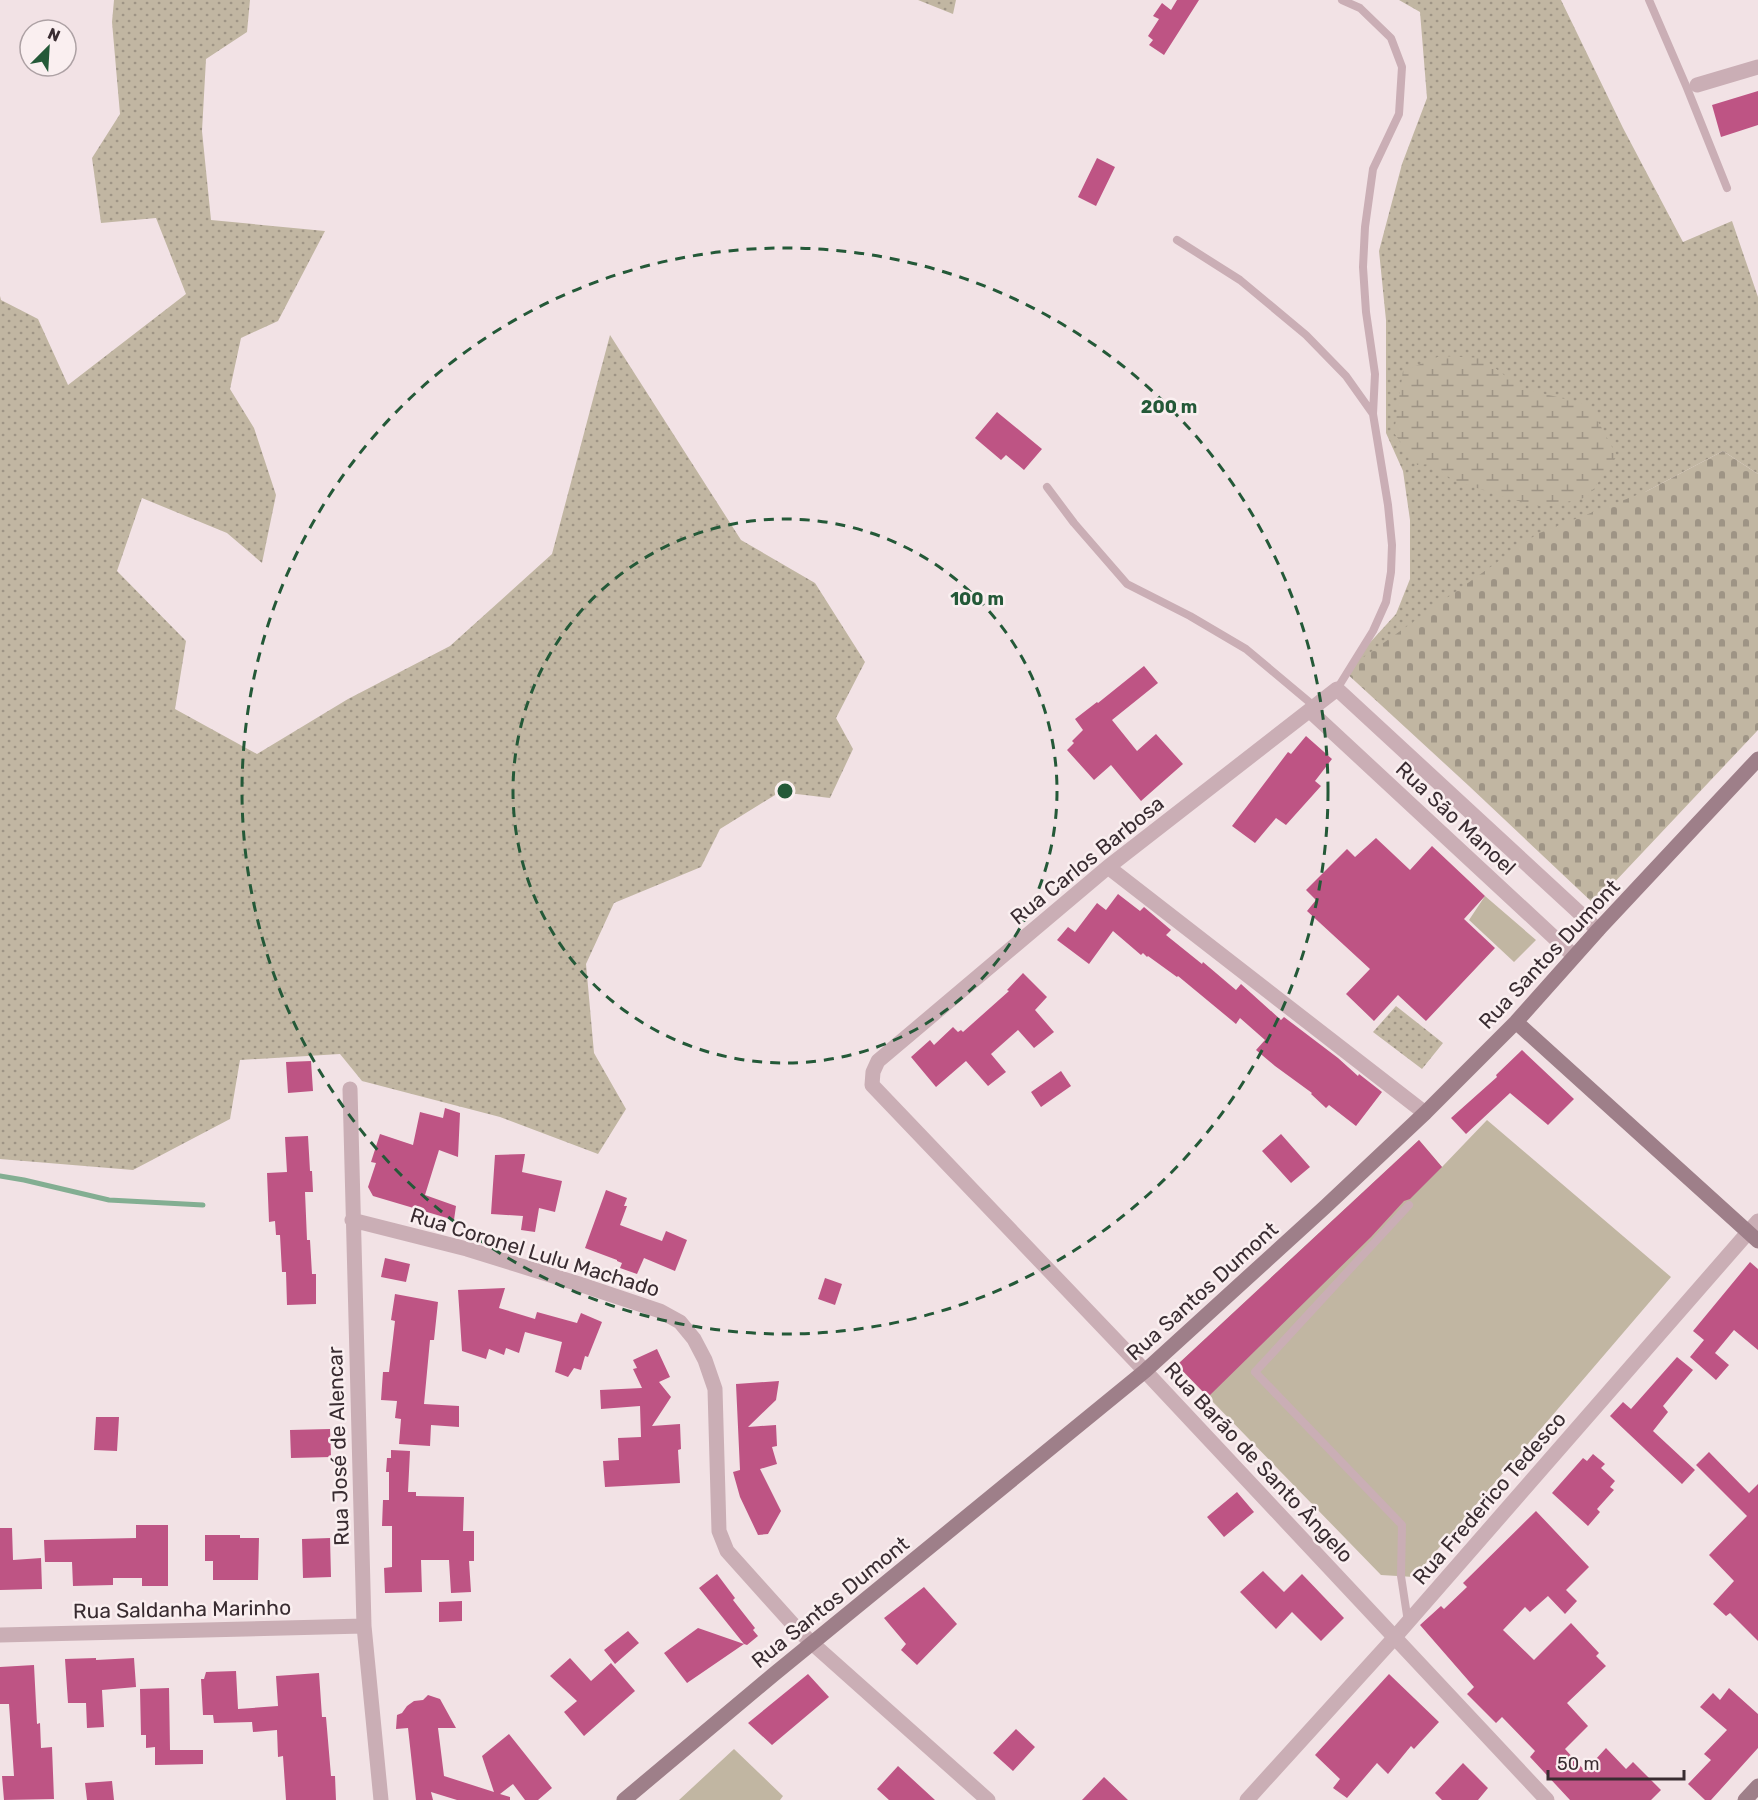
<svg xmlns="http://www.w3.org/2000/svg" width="1758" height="1800" font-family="Rubik,sans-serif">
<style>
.grass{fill:url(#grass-dots)}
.wetland{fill:url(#wetland-marsh)}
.cemetery{fill:url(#cemetery-stones)}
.pitch{fill:#c1b6a2}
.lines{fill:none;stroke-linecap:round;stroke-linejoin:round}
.stream{stroke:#83ae92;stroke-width:5}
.building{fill:#be5484}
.service{stroke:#caaeb5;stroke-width:8}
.minor{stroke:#caaeb5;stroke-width:15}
.tertiary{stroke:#caaeb5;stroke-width:15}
.secondary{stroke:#9e7f89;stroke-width:15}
.ring{fill:none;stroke:#245938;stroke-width:3;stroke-dasharray:10 8}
.labels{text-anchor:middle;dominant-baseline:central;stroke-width:5;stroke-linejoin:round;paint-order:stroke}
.street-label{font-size:21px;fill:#392c31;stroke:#faeff0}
.centre{fill:#245938;stroke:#faeff0;stroke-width:3}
.ring-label{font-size:18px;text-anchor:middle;font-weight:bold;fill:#245938;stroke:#faeff0;stroke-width:5;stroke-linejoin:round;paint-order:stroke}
</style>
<defs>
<pattern id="grass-dots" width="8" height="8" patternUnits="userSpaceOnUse" patternTransform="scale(1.5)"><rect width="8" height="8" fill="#c1b6a2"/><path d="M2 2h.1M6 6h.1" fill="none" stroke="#9e9485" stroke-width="1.8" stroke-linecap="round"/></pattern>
<pattern id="wetland-marsh" width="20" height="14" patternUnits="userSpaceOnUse" patternTransform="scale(1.5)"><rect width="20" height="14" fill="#c1b6a2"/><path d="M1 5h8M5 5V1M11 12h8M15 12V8" fill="none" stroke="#9e9485"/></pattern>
<pattern id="cemetery-stones" width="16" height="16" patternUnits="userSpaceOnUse" patternTransform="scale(1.5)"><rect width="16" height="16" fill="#c1b6a2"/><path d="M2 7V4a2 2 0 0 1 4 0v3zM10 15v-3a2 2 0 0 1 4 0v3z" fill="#9e9485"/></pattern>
</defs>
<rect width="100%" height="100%" fill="#f2e2e5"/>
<path class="grass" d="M114,0H250L247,32L206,59L202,131L211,220L325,231L278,321L241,338L230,389L254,428L276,495L262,563L227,533L142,498L117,571L186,641L175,709L257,754L348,699L450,646L552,554L610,335L741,540L815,583L865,662L836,718L853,749L830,798L780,792L720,829L701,867L614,903L586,964L594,1053L626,1109L598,1154L500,1117L362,1081L340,1054L240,1060L230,1119L133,1170L0,1159V296L1,300L38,319L68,385L186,294L156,218L101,223L92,158L120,114L112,22Z
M918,0H956L953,14Z
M1399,0H1561L1623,128L1683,242L1732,221L1758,297V474L1723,451L1647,491L1344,671L1396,614L1410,579V520L1403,471L1386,433V320L1379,251L1402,164L1427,98L1420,12Z
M1396,1006L1443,1043L1422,1069L1373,1032Z"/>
<path class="wetland" d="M1440,356L1482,358L1521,388L1589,405L1617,456L1588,497L1545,507L1510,499L1453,480L1430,464L1417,465L1394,433L1403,371Z"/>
<path class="cemetery" d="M1723,451L1758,474V730L1594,904L1469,786L1344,671L1537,534L1647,491Z"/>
<path class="pitch" d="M1485,896L1536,940L1514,962L1469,920Z
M1487,1120L1671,1277L1414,1577L1381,1575L1177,1365L1419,1140L1442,1167Z
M734,1749L783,1796L780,1800H679Z"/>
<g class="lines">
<path class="stream" d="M0,1176L24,1180L109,1200L203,1205"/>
</g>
<path class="building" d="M1177,0H1199L1164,55L1149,45L1153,40L1148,36L1159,19L1153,16L1162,3L1171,10Z
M1758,91V125L1721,137L1712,105Z
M1097,158L1115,167L1096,206L1078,197Z
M997,412L1042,449L1024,470L1006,455L1001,460L975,438Z
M1144,666L1158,683L1112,720L1137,751L1156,734L1183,764L1141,801L1111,765L1094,780L1067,750L1074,743L1072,741L1083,730L1075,719L1097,702L1098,703Z
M1306,736L1332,759L1315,781L1321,786L1286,825L1276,818L1255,843L1232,826L1288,752L1291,754Z
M1376,838L1410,870L1432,846L1485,896L1464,919L1495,948L1426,1021L1398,995L1374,1021L1346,994L1370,969L1307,911L1316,900L1306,890L1347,849L1355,857Z
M1118,894L1140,911L1144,907L1171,930L1166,935L1202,964L1203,962L1236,990L1241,984L1281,1020L1284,1017L1338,1058L1358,1076L1359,1074L1382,1092L1356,1126L1329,1105L1326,1108L1311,1094L1312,1093L1275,1066L1256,1050L1265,1040L1240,1018L1236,1024L1178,976L1177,977L1148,956L1147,957L1143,953L1141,955L1113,931L1089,964L1057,940L1068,927L1075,932L1097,903L1106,910Z
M1023,973L1047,997L1035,1010L1054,1032L1034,1048L1018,1030L991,1054L1006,1072L988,1086L966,1061L936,1087L911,1057L930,1040L934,1045L953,1027L958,1032L961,1030L963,1032L1009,991L1007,990Z
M1522,1050L1574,1099L1548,1125L1510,1093L1466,1134L1451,1118L1497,1077L1496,1075Z
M311,1061L313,1091L288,1093L286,1062Z
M1061,1071L1071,1086L1041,1107L1031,1092Z
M445,1108L460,1113L458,1157L439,1150L425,1195L456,1206L454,1220L373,1196L368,1187L376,1163L371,1162L380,1134L413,1145L420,1112L443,1118Z
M1281,1134L1310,1167L1291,1183L1262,1151Z
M308,1136L310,1171H312L313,1192H305L307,1240H310L312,1274H316V1304L287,1305L286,1272H282L280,1235H276L275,1221L269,1222L267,1173L287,1172L285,1137Z
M1419,1140L1442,1167L1410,1199L1404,1201L1371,1237L1208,1397L1177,1365Z
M525,1154L522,1172L562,1181L555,1212L539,1208L535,1232L521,1230L523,1216L491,1214L495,1155Z
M606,1190L627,1198L624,1206H627L620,1225L662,1241L666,1231L687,1240L675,1271L644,1258L637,1274L620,1268L622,1263L617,1261V1260L585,1248Z
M385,1258L410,1264L406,1282L381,1277Z
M1750,1262L1758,1269V1350L1734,1330L1715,1353L1729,1365L1716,1380L1690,1357L1704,1340L1693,1331Z
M825,1278L842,1284L835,1305L818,1299Z
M505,1288L499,1308L535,1319L537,1312L577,1323L581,1313L602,1322L588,1357L585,1356L581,1370L574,1368L568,1377L555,1372L562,1342L525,1332L519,1353L506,1348L504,1355L489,1349L486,1359L462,1351L458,1290Z
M395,1294L438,1302L434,1340H430L424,1404L459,1406V1427L431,1425L430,1446L399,1444L401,1419L395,1418L397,1401L381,1400L383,1372H389L395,1321L391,1320Z
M657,1349L670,1377L659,1382L671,1397L652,1426L680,1424L681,1449L678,1450L680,1483L605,1487L603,1461L619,1460L618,1438L641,1437L640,1406L601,1409L600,1390L642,1388L633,1369L637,1368L633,1360Z
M1677,1357L1693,1370L1663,1406L1668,1412L1653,1431L1695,1470L1682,1484L1610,1416L1623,1402L1631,1409Z
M779,1381L776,1400L748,1427L776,1425L777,1446L772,1447L777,1464L760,1469L781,1511L768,1534L758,1535L740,1497L733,1472L740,1470L736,1384Z
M96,1417H119L117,1451L94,1450Z
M330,1429L331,1457L291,1458L290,1430Z
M391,1450L410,1451L408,1492H416V1496L464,1497L463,1531H474V1561H469L471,1592L451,1593L449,1560H421L422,1592L385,1593L384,1568L392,1567V1526H382L383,1500H389V1472H386L387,1458H391Z
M1709,1452L1749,1493L1758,1484V1641L1730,1613L1726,1616L1713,1604L1734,1581L1709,1555L1747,1516L1696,1465Z
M1593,1454L1605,1464L1601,1468L1615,1481L1610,1487L1614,1490L1597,1509L1600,1512L1588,1526L1552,1493L1583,1458L1587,1461Z
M1237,1492L1254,1512L1224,1537L1207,1517Z
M1536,1511L1589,1567L1566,1590L1577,1601L1565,1614L1548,1596L1530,1612L1525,1607L1503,1630L1534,1660L1571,1623L1599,1653L1596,1656L1606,1666L1567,1703L1588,1726L1565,1749L1585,1771L1606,1748L1626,1769L1633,1762L1661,1790L1651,1800H1570L1530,1757L1535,1751L1502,1717L1496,1723L1467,1694L1474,1687L1420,1625L1441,1606L1444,1609L1467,1587L1463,1583Z
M136,1525H168V1586H142V1578H113V1585L73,1586L72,1562H45L44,1540L136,1538Z
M0,1528H12L13,1560L41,1558L42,1589L0,1590Z
M205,1535H240V1538H259L258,1580H213V1561H205Z
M330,1538L331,1577L303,1578L302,1539Z
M1263,1571L1284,1592L1302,1574L1344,1618L1321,1641L1292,1612L1276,1629L1240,1592Z
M717,1574L735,1598L733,1600L755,1628L753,1630L758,1636L747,1645L744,1644L699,1588Z
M924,1587L957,1624L917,1665L901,1650L906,1644L884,1618Z
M462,1601V1621L439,1622V1602Z
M698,1628L744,1644L687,1683L664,1653Z
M628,1631L639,1643L615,1664L604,1650Z
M96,1658V1660L134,1658L136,1687L102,1690L104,1727L87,1728L86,1703H68L65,1659Z
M570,1658L591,1681L611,1663L635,1691L584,1736L564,1712L577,1701L550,1676Z
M34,1665L37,1724L40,1723L41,1748L52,1747L54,1799L4,1800L2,1776H14L9,1704H0V1667Z
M236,1671L238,1709L278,1706L276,1676L319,1673L322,1717H326L331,1776H335L336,1800H286L283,1756L278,1757L277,1730L253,1732L252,1722L214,1723L213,1715H203L201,1679H204L206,1672Z
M808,1674L829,1697L772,1745L748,1723Z
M1389,1674L1439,1722L1414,1749L1411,1746L1388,1774L1377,1763L1347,1798L1333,1788L1340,1779L1315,1755Z
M169,1688L170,1750H203V1764L155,1765V1747L146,1748V1735H141L140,1689Z
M1729,1688L1758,1714V1748L1711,1800H1705L1688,1784L1711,1760L1704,1754L1727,1730L1700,1707L1713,1693L1720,1700Z
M428,1695L440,1699L456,1728H438L444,1776L494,1792L482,1756L509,1734L552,1788L538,1800H525L513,1784L500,1794L510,1797V1800H457L431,1792L433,1800H416L408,1728L396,1729L397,1715L402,1713L407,1706L414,1701L423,1700Z
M1016,1729L1035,1747L1013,1771L993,1753Z
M1463,1763L1488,1788L1478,1800H1442L1435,1793Z
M898,1766L935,1800H889L877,1789Z
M1104,1777L1128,1800H1082Z
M112,1781L114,1800H87L85,1783Z"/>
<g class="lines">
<path class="service" d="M1342,0L1360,8L1391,38L1402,67L1399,114L1373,169L1365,227L1363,267L1366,312L1375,374L1373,414
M1649,0L1687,88L1727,188
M1177,240L1240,280L1306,335L1346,376L1373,414L1388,505L1392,545L1391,572L1386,602L1373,631L1337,689
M1047,487L1074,523L1127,584L1190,616L1246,649L1314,706
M1408,1622L1401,1576L1402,1525L1255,1372L1409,1205"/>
<path class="minor" d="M1697,85L1758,67
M1310,711L1574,956
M1108,867L1425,1113
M350,1089L364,1626L381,1800
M352,1220L467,1249L579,1284L660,1311L680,1322L694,1339L705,1360L715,1389L719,1531L727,1551L798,1630L813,1644
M1145,1371L872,1085L873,1072L878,1061L1108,867L1337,689L1598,930
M0,1635L364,1626
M1247,1800L1395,1637L1758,1221"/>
<path class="tertiary" d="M1145,1371L1547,1800
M813,1644L988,1800"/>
<path class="secondary" d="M1516,1022L1758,1241
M624,1800L773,1675L1145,1371L1325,1207L1425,1113L1516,1022L1598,930L1758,759
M1745,1800L1758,1786"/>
</g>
<g class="ring">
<circle cx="785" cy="791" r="272"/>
<circle cx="785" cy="791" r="543"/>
</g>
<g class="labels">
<g class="street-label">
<text transform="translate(1456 818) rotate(43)">Rua São Manoel</text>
<text transform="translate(1087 860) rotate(-39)">Rua Carlos Barbosa</text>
<text transform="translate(1549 954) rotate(-47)">Rua Santos Dumont</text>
<text transform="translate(535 1252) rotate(17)">Rua Coronel Lulu Machado</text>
<text transform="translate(1202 1291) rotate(-42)">Rua Santos Dumont</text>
<text transform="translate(338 1446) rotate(-92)">Rua José de Alencar</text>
<text transform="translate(1259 1462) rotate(47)">Rua Barão de Santo Ângelo</text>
<text transform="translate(1489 1498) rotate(-49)">Rua Frederico Tedesco</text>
<text transform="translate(830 1602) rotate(-39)">Rua Santos Dumont</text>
<text transform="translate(182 1609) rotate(-1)">Rua Saldanha Marinho</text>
</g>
</g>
<circle cx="785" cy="791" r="9" class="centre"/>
<g class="ring-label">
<text x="1169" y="413">200 m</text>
<text x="977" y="605">100 m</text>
</g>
<g transform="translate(48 48) rotate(24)"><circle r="28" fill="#faeff0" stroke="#ada1a4" stroke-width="1.5"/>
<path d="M0-4.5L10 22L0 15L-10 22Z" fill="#245938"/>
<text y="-9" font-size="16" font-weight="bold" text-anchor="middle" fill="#392c31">N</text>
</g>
<path d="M1548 1770v9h136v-9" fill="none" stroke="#392c31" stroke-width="3"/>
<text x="1557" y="1770" font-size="18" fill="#392c31" stroke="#faeff0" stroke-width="4.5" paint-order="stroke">50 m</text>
</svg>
